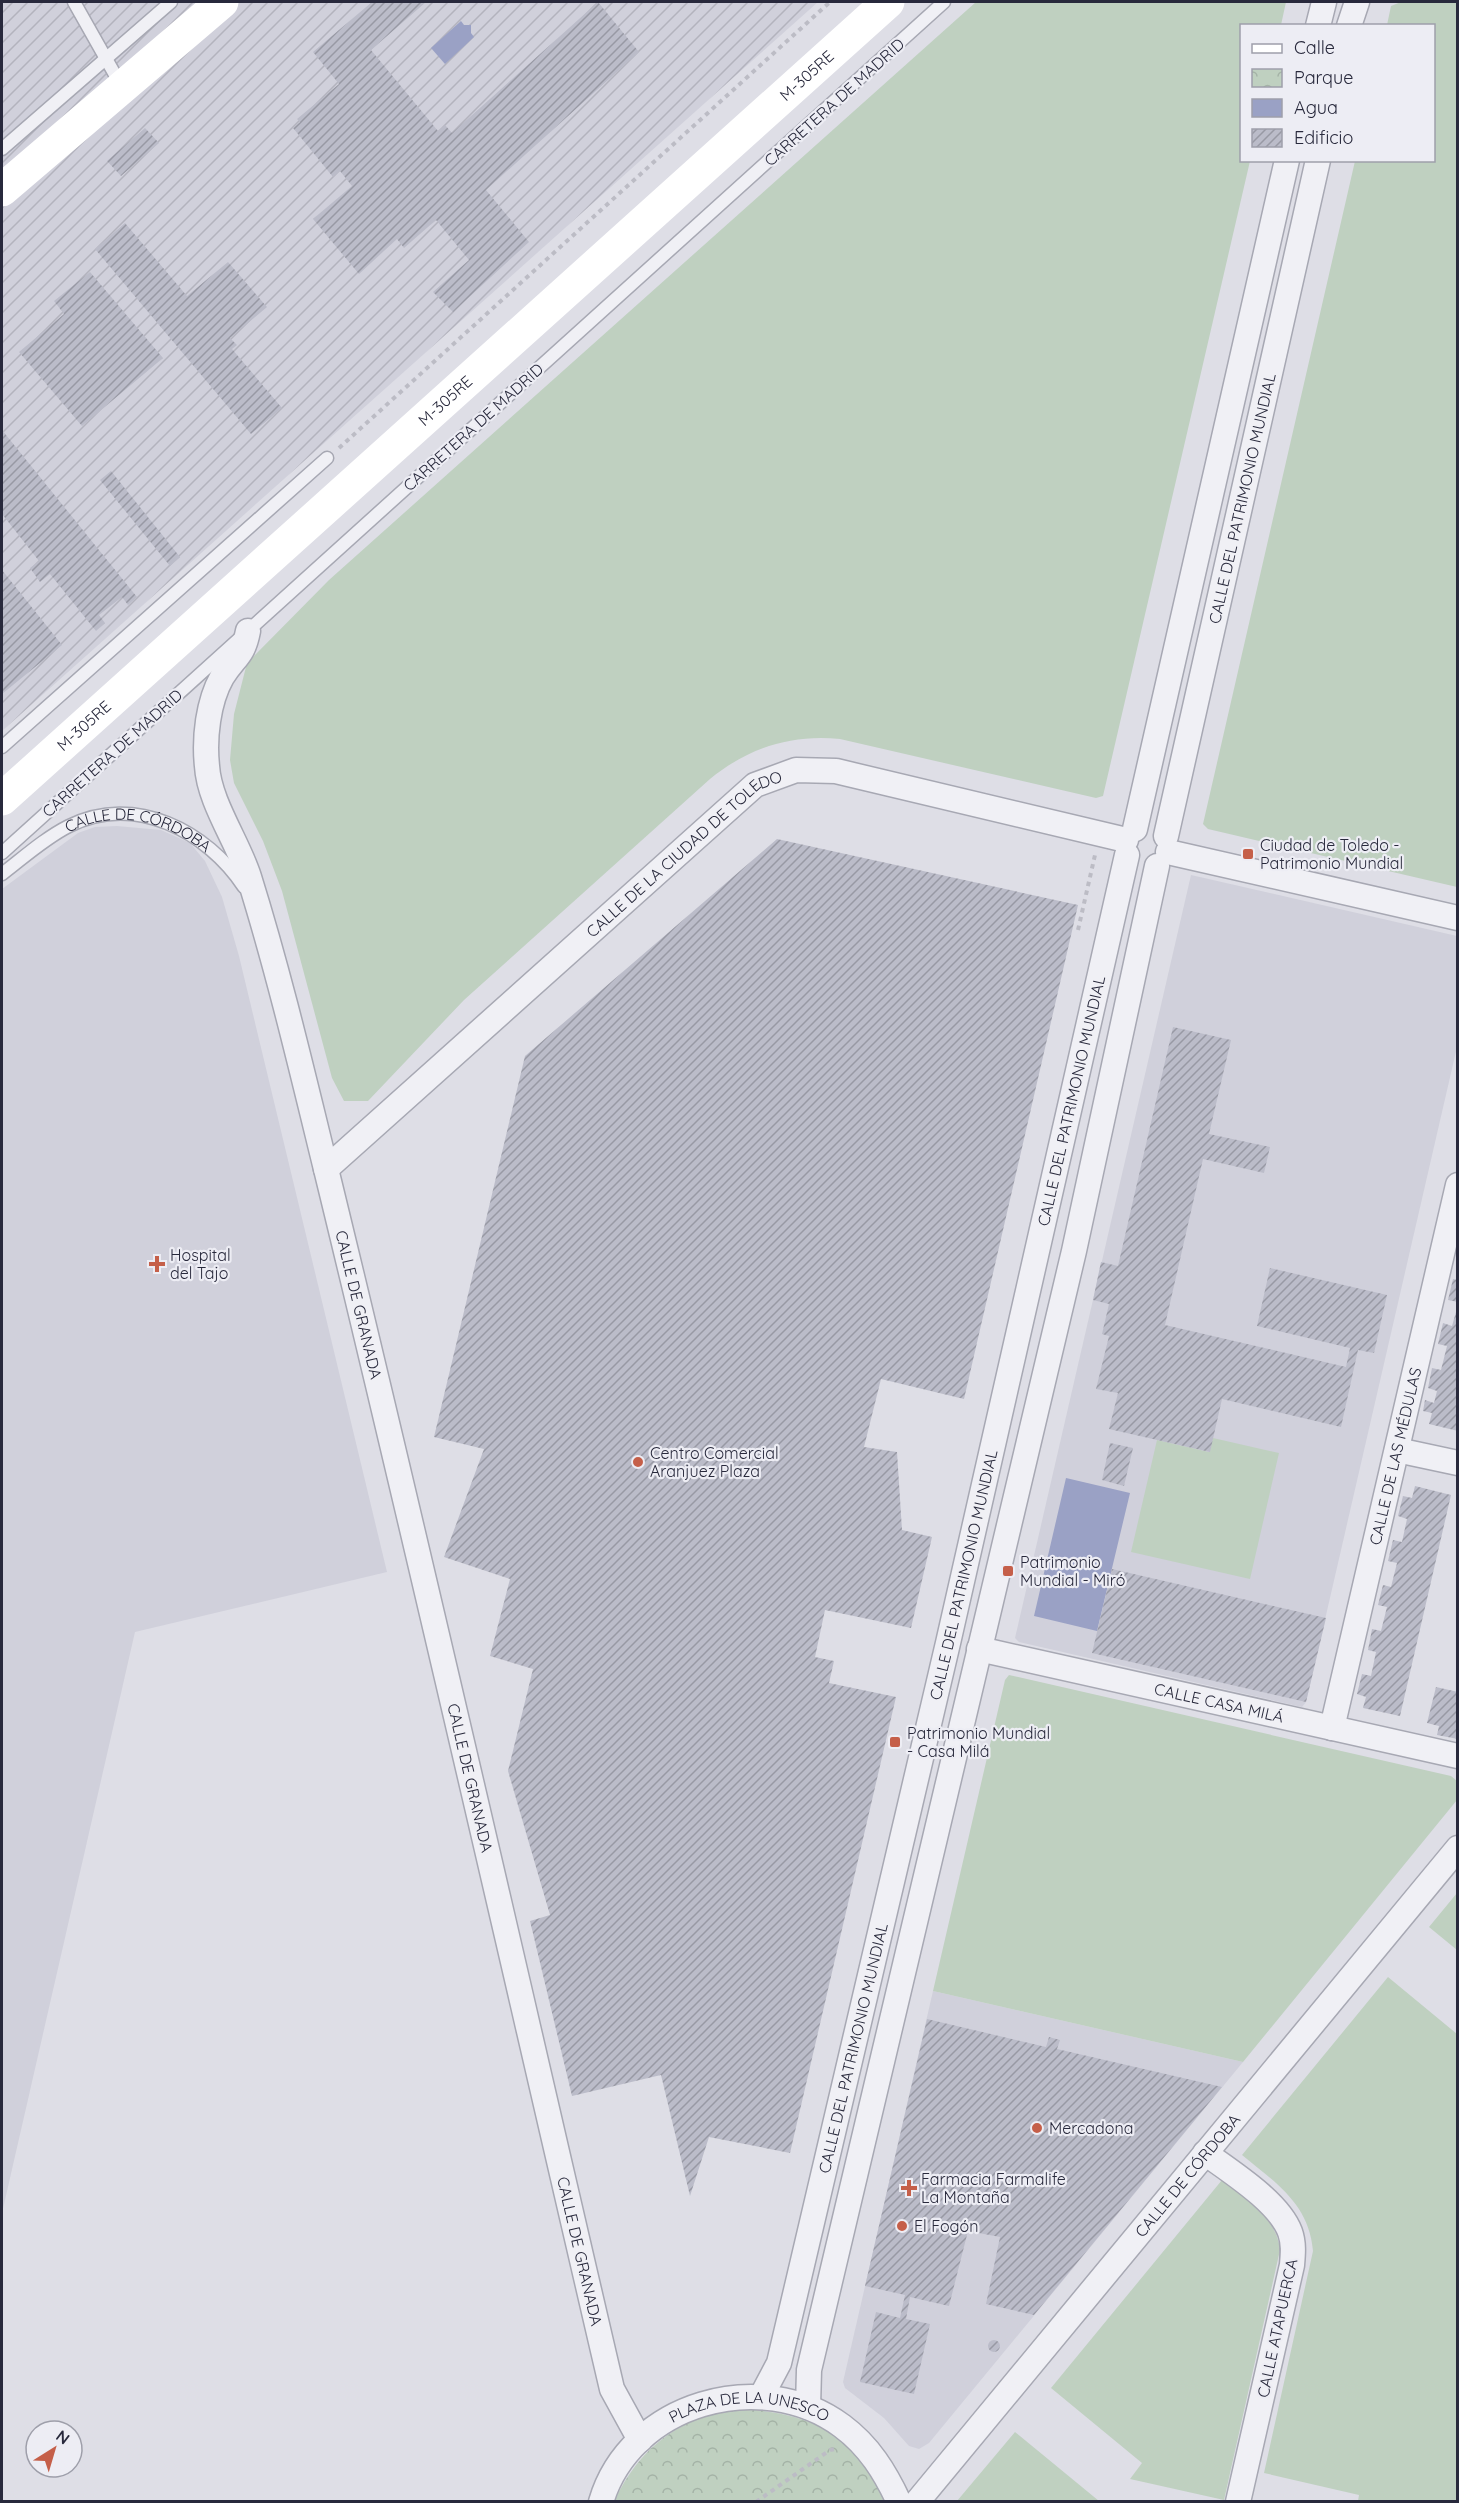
<svg xmlns="http://www.w3.org/2000/svg" width="1459" height="2503" font-family="Quicksand,sans-serif">
<style>
.built{fill:#d0d0db}
.industrial{fill:url(#industrial-furrows)}
.grass{fill:#bfd0c0}
.park{fill:url(#park-crowns)}
.water{fill:#9aa1c5}
.building{fill:url(#building-hatch)}
.lines{fill:none;stroke-linecap:round;stroke-linejoin:round}
.lane-casing{stroke:#a7a8b3;stroke-width:15}
.street-casing{stroke:#a7a8b3;stroke-width:27}
.path{stroke:#bcbcc5;stroke-width:4;stroke-dasharray:4.5 4.5;stroke-linecap:butt}
.lane{stroke:#f0f0f5;stroke-width:12}
.street{stroke:#f0f0f5;stroke-width:24}
.secondary{stroke:#fff;stroke-width:33}
.poi-dot{fill:#c55f49;stroke:#ededf4;stroke-width:2}
.labels{text-anchor:middle;dominant-baseline:central;stroke-width:4.5;stroke-linejoin:round;paint-order:stroke}
.street-label{font-size:16px;fill:#28293c;stroke:#ededf4}
.poi-label{font-size:16px;fill:#28293c;stroke:#ededf4;text-anchor:start}
</style>
<defs>
<pattern id="industrial-furrows" width="10" height="10" patternUnits="userSpaceOnUse" patternTransform="scale(1.5)"><rect width="10" height="10" fill="#d0d0db"/><path d="M-1 1l2-2M0 10L10 0M9 11l2-2" fill="none" stroke="#b3b3bd"/></pattern>
<pattern id="park-crowns" width="20" height="18" patternUnits="userSpaceOnUse" patternTransform="scale(1.5)"><rect width="20" height="18" fill="#bfd0c0"/><path d="M2 6a3 3 0 1 1 6 0M12 15a3 3 0 1 1 6 0" fill="none" stroke="#a4b3a6"/></pattern>
<pattern id="building-hatch" width="6" height="6" patternUnits="userSpaceOnUse" patternTransform="scale(1.5)"><rect width="6" height="6" fill="#bbbcc9"/><path d="M-1 1l2-2M0 6l6-6M5 7l2-2" fill="none" stroke="#9899a4"/></pattern>
</defs>
<rect width="100%" height="100%" fill="#dedee6"/>
<path class="built" d="M117,826L161,830L190,843L205,861L222,897L239,956L387,1572L135,1632L2,2213V889L78,833L95,827Z
M1191,875L1457,936V1047L1306,1702L1302,1707L1019,1642L1015,1638Z
M933,1991L1243,2062L929,2443L919,2449L909,2446L884,2418L845,2388L843,2382Z"/>
<path class="industrial" d="M2,2H818L2,731Z"/>
<path class="grass" d="M976,2H1286L1281,25L1242,26V160L1250,161L1103,796L1096,798L840,739C791,734 748,748 710,779L464,1000L368,1101H344L332,1078L282,891L263,841L234,783L230,760L234,714L247,663L329,580Z
M1401,2H1457V887L1208,829L1203,824L1355,161L1434,160V26L1387,25L1391,6Z
M1213,1438L1279,1453L1250,1579L1131,1552L1157,1440L1209,1452Z
M1009,1675L1451,1776L1457,1781V1800L1243,2062L933,1991L1005,1680Z
M1457,1893V1950L1429,1927Z
M1388,1977L1457,2034V2501H1358L1359,2495L1264,2473L1313,2251C1309,2204 1276,2183 1242,2155Z
M1222,2180C1245,2199 1277,2217 1280,2250L1224,2500L1130,2479L1142,2463L1051,2388Z
M1015,2432L1099,2501H957Z"/>
<path class="park" d="M747,2409C824,2417 850,2436 888,2502H614C639,2446 685,2412 747,2409Z"/>
<path class="water" d="M461,21L464,25H471V33L474,37L445,64L431,48Z
M1066,1478L1130,1493L1097,1631L1034,1616Z"/>
<path class="building" d="M372,2H426L371,50L438,131L445,125L452,133L598,2L639,52L486,190L529,242L453,312L433,292L469,260L436,220L404,248L397,239L359,274L313,219L352,186L340,171L333,177L293,128L300,122L297,119L339,84L313,52Z
M145,128L159,143L121,176L107,161Z
M125,223L187,296L228,262L267,307L230,338L237,345L232,349L282,408L251,434L95,249Z
M90,272L163,358L82,426L19,352L64,314L54,301Z
M2,430L137,597L128,605L122,597L99,615L105,623L96,631L50,574L40,582L30,568L39,561L2,514Z
M111,471L180,557L170,566L100,480Z
M2,570L62,645L2,694Z
M777,839L1078,905L964,1399L881,1379L864,1447L897,1452L902,1530L932,1537L911,1628L825,1610L815,1657L834,1661L829,1683L896,1697L790,2153L709,2137L690,2196L661,2075L572,2096L530,1921L550,1915L508,1771L533,1669L490,1656L510,1579L444,1557L484,1449L434,1437L525,1056Z
M1173,1027L1231,1040L1209,1134L1270,1147L1264,1173L1203,1159L1165,1325L1346,1367L1350,1348L1257,1326L1270,1268L1387,1295L1374,1353L1358,1350L1341,1427L1222,1399L1210,1452L1109,1429L1118,1393L1096,1389L1109,1336L1102,1334L1109,1304L1093,1300L1101,1262L1118,1266Z
M1453,1279L1458,1280V1302L1448,1300Z
M1458,1305V1431L1429,1424L1432,1413L1423,1411L1425,1400L1434,1403L1437,1391L1428,1388L1432,1368L1441,1370L1447,1346L1438,1344L1443,1323L1452,1326Z
M1110,1443L1133,1448L1124,1486L1102,1480Z
M1415,1486L1451,1495L1400,1716L1363,1708L1366,1697L1357,1694L1362,1674L1371,1676L1376,1652L1368,1650L1372,1629L1381,1631L1387,1607L1378,1605L1383,1585L1391,1587L1397,1563L1388,1561L1393,1540L1402,1542L1407,1519L1398,1516L1403,1496L1412,1498Z
M1112,1569L1326,1618L1306,1702L1092,1653Z
M1436,1687L1458,1692V1739L1437,1735L1439,1726L1427,1723Z
M927,2019L1046,2047L1049,2037L1060,2040L1057,2049L1222,2087L1034,2315L986,2304L1000,2237L968,2231L949,2306L910,2297L906,2319L930,2324L914,2394L860,2382L876,2312L900,2318L905,2295L865,2286Z
M988 2346a6 6 0 1 1 12 0a6 6 0 1 1-12 0Z"/>
<g class="lines">
<defs>
<g id="lane">
<path d="M74,2L122,87"/>
<path d="M2,149L171,2"/>
<path d="M2,747L327,458"/>
<path d="M2,853L944,2"/>
<path id="s1" d="M2,874C23,858 45,838 69,826C135,793 207,831 244,887"/>
</g>
<g id="street">
<path d="M1318,26L1324,2"/>
<path d="M1349,26L1357,2"/>
<path id="s2" d="M248,631C243,657 235,656 222,677C208,702 204,738 207,766C209,802 238,842 249,877C279,973 302,1071 326,1169C425,1574 517,1982 612,2389L640,2440"/>
<path d="M1135,829L1287,160"/>
<path id="s3" d="M1166,836L1318,160"/>
<path d="M1168,852L1458,918"/>
<path id="s4" d="M326,1169L755,785L796,770L836,771L1126,840"/>
<path d="M1397,1450L1458,1463"/>
<path id="s5" d="M979,1649L1458,1756"/>
<path id="s6" d="M1332,1728L1458,1185"/>
<path d="M1205,2153C1231,2172 1279,2202 1290,2232C1294,2243 1293,2254 1292,2265L1238,2502"/>
<path id="s7" d="M761,2397L779,2363L948,1643L1127,855"/>
<path d="M808,2407L809,2370L1074,1251L1157,866"/>
<path id="s8" d="M601,2502C630,2403 761,2366 842,2426C869,2446 885,2472 899,2502"/>
<path id="s9" d="M917,2502L1458,1848"/>
</g>
</defs>
<use href="#lane" class="lane-casing"/>
<use href="#street" class="street-casing"/>
<path class="path" d="M339,448L830,2
M1078,930L1095,855
M756,2502L830,2450L835,2449"/>
<use href="#lane" class="lane"/>
<use href="#street" class="street"/>
<g class="secondary">
<path d="M2,190L222,2"/>
<path id="s10" d="M2,799L888,2"/>
</g>
</g>
<g class="poi-dot">
<rect x="1242" y="848" width="12" height="12" rx="3"/>
<path d="M154 1255h6v6h6v6h-6v6h-6v-6h-6v-6h6z"/>
<circle cx="638" cy="1462" r="6"/>
<rect x="1002" y="1565" width="12" height="12" rx="3"/>
<rect x="889" y="1736" width="12" height="12" rx="3"/>
<circle cx="1037" cy="2128" r="6"/>
<path d="M906 2179h6v6h6v6h-6v6h-6v-6h-6v-6h6z"/>
<circle cx="902" cy="2226" r="6"/>
</g>
<g class="labels">
<g class="street-label">
<text stroke="none"><textPath href="#s10" startOffset="1082">M-305RE</textPath></text>
<text transform="translate(834 102) rotate(-42)">CARRETERA DE MADRID</text>
<text stroke="none"><textPath href="#s10" startOffset="596">M-305RE</textPath></text>
<text transform="translate(473 427) rotate(-42)">CARRETERA DE MADRID</text>
<text stroke="none"><textPath href="#s3" startOffset="346">CALLE DEL PATRIMONIO MUNDIAL</textPath></text>
<text stroke="none"><textPath href="#s10" startOffset="110">M-305RE</textPath></text>
<text transform="translate(112 753) rotate(-42)">CARRETERA DE MADRID</text>
<text stroke="none"><textPath href="#s1" startOffset="156">CALLE DE CÓRDOBA</textPath></text>
<text stroke="none"><textPath href="#s4" startOffset="478">CALLE DE LA CIUDAD DE TOLEDO</textPath></text>
<text stroke="none"><textPath href="#s7" startOffset="1334">CALLE DEL PATRIMONIO MUNDIAL</textPath></text>
<text stroke="none"><textPath href="#s2" startOffset="706">CALLE DE GRANADA</textPath></text>
<text stroke="none"><textPath href="#s6" startOffset="279">CALLE DE LAS MÉDULAS</textPath></text>
<text stroke="none"><textPath href="#s7" startOffset="848">CALLE DEL PATRIMONIO MUNDIAL</textPath></text>
<text stroke="none"><textPath href="#s5" startOffset="246">CALLE CASA MILÁ</textPath></text>
<text stroke="none"><textPath href="#s2" startOffset="1192">CALLE DE GRANADA</textPath></text>
<text stroke="none"><textPath href="#s7" startOffset="362">CALLE DEL PATRIMONIO MUNDIAL</textPath></text>
<text stroke="none"><textPath href="#s9" startOffset="424">CALLE DE CÓRDOBA</textPath></text>
<text stroke="none"><textPath href="#s2" startOffset="1678">CALLE DE GRANADA</textPath></text>
<text transform="translate(1277 2328) rotate(-78)">CALLE ATAPUERCA</text>
<text stroke="none"><textPath href="#s8" startOffset="194">PLAZA DE LA UNESCO</textPath></text>
</g>
<g class="poi-label">
<text x="1260" y="845">Ciudad de Toledo -<tspan x="1260" dy="18">Patrimonio Mundial</tspan></text>
<text x="170" y="1255">Hospital<tspan x="170" dy="18">del Tajo</tspan></text>
<text x="650" y="1453">Centro Comercial<tspan x="650" dy="18">Aranjuez Plaza</tspan></text>
<text x="1020" y="1562">Patrimonio<tspan x="1020" dy="18">Mundial - Miró</tspan></text>
<text x="907" y="1733">Patrimonio Mundial<tspan x="907" dy="18">- Casa Milá</tspan></text>
<text x="1049" y="2128">Mercadona</text>
<text x="921" y="2179">Farmacia Farmalife<tspan x="921" dy="18">La Montaña</tspan></text>
<text x="914" y="2226">El Fogón</text>
</g>
</g>
<rect width="1459" height="2503" fill="none" stroke="#28293c" stroke-width="6"/>
<rect x="1240" y="24" width="195" height="138" fill="#ededf4" stroke="#9e9faa" stroke-width="1.5"/>
<rect x="1252" y="44" width="30" height="9" fill="#ffffff" stroke="#9e9faa" stroke-width="1.5"/>
<text x="1294" y="54" font-size="18" fill="#28293c">Calle</text>
<rect x="1252" y="69" width="30" height="18" fill="url(#park-crowns)" stroke="#9e9faa" stroke-width="1.5"/>
<text x="1294" y="84" font-size="18" fill="#28293c">Parque</text>
<rect x="1252" y="99" width="30" height="18" fill="#9aa1c5" stroke="#9e9faa" stroke-width="1.5"/>
<text x="1294" y="114" font-size="18" fill="#28293c">Agua</text>
<rect x="1252" y="129" width="30" height="18" fill="url(#building-hatch)" stroke="#9e9faa" stroke-width="1.5"/>
<text x="1294" y="144" font-size="18" fill="#28293c">Edificio</text>
<g transform="translate(54 2449) rotate(37)"><circle r="28" fill="#ededf4" stroke="#9e9faa" stroke-width="1.5"/>
<path d="M0-4.5L10 22L0 15L-10 22Z" fill="#c55f49"/>
<text y="-9" font-size="16" font-weight="bold" text-anchor="middle" fill="#28293c">N</text>
</g>
</svg>
